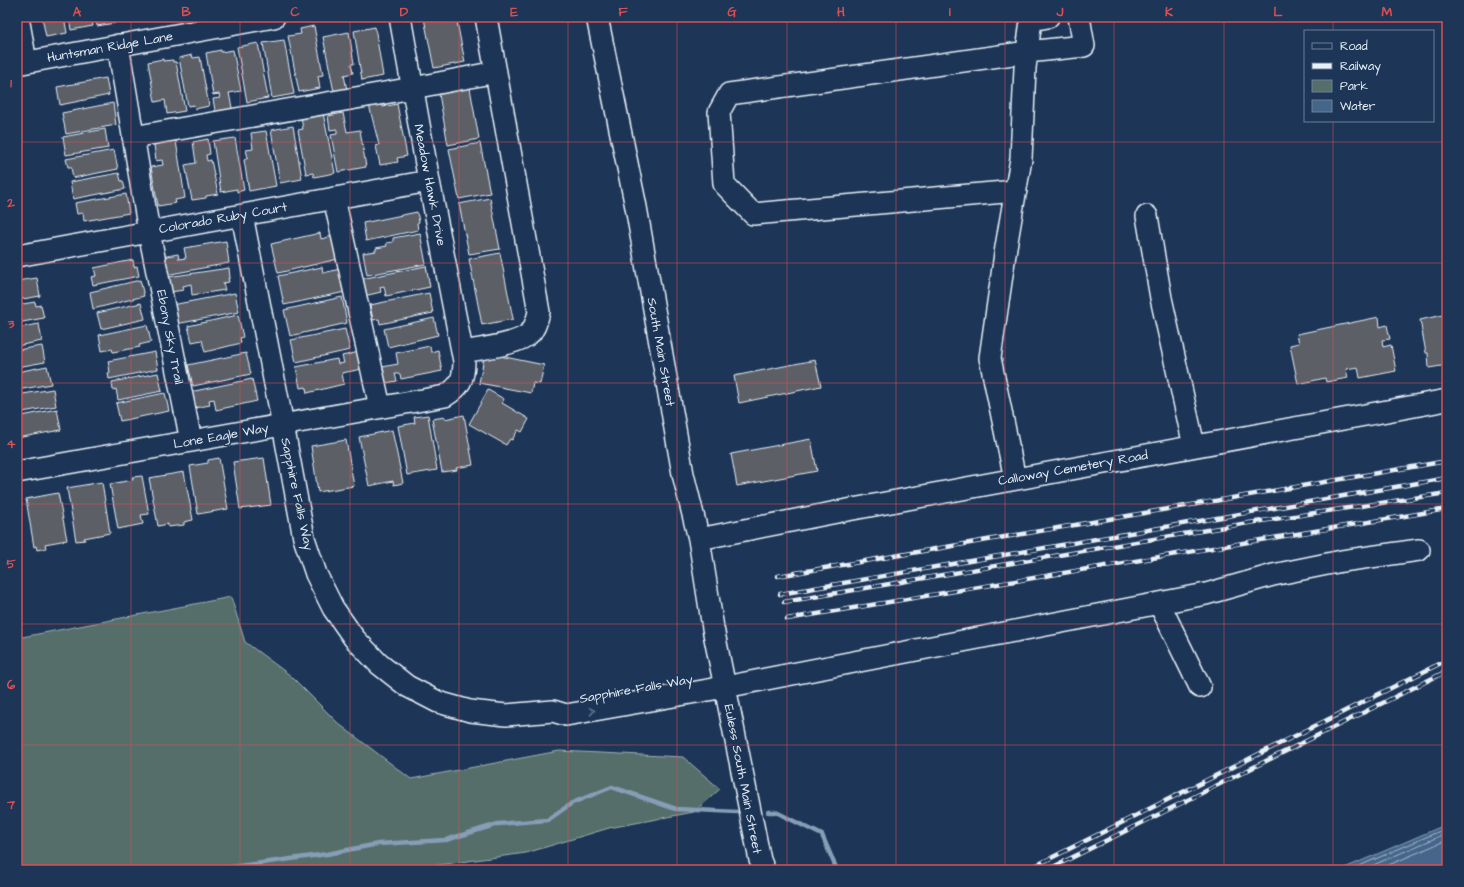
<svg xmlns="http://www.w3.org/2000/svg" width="1464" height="887" font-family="'Architects Daughter',sans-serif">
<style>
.green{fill:#556e6a;stroke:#9eb0b1}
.water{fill:#44668a;stroke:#869eb6}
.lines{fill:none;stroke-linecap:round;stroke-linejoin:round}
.shore{stroke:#a6b9cc;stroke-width:1}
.stream{stroke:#869eb6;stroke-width:4.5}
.building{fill:#5b5e66;stroke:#e8f1f8}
.minor-casing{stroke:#e8f1f8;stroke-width:24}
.minor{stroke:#1d3557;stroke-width:21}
.rail-casing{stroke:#e8f1f8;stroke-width:4.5}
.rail{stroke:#1d3557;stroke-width:3;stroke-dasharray:9;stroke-linecap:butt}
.oneway{stroke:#64778f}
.grid{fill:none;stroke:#da5052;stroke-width:1;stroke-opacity:0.55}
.labels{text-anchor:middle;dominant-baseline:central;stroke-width:3;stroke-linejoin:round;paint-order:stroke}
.street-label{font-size:13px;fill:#e8f1f8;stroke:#1d3557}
.neatline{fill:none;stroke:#da5052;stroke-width:1.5}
.grid-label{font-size:13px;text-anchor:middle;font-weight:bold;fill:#da5052}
</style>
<rect width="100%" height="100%" fill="#1d3557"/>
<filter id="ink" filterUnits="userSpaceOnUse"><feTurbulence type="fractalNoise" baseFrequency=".025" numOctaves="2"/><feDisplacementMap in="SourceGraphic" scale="8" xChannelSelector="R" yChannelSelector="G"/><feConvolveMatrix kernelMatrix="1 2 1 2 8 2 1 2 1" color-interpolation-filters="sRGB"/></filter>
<g filter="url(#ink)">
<path class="green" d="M231,597L245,642L291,676L339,724L411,779L559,751L683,757L720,789L694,812L609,828L526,853L402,870H17V638Z"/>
<path class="water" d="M1447,824V870H1340Z"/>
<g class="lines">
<path class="shore" d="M1350,870L1447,828
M1362,870L1447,833
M1377,870L1447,840"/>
<path class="stream" d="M768,812H776L822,835L837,870
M210,870L327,854L378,844L446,840L498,824L548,820L572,803L612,787L676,809L737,812"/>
</g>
<path class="building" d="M42,17H64L67,33L46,37Z
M69,17H91L93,26L71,30Z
M96,17H114L115,23L97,26Z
M118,17H140L119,21Z
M429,17H456L465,62L434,68L424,18Z
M314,26L323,75L318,76L320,88L299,92L288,36L301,34L300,29Z
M375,27L383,76L362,80L354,31Z
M349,32L354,64H351L353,73L344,75L347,90L334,92L323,37Z
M284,40L294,94L272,98L263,43Z
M258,43L268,98L247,102L237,47Z
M221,50V52L233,50L241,91L229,93L233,113L216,116L213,99L220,98L219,94L213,95L206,53Z
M192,55L193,58L200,57L209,106L195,109L194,105L188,106L179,58Z
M163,59V61L173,60V62H176L185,111L167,114L165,100L155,102L148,62Z
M1447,71V95L1444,72Z
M106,78L109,95L60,105L57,87Z
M470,88L479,139L448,145L439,94Z
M382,102L383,107L397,104L407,156L397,158L398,162L380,165L376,146L379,145L369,105Z
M113,103L116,125L66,134L62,113Z
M323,113L335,173L314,177L313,173L306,174L298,130L303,129L301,117Z
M343,113L347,132L360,130L366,167L338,172L331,135L337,134V129L330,130L328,116Z
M293,126L302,179L280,183L271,130Z
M105,129L108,148L66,155L63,137Z
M266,131L276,186L249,191L244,160L248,158L246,150L253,149L251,133Z
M235,138L244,190L237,192V189L221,192L213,141Z
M208,139L210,154L206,155L207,161L211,160L218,194L206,196V198L192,200L185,165L196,163L193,142Z
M176,141L185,198L175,200L176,203L158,206L151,167L163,165L162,160L156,161L154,144Z
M480,143L490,193L459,199L449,149Z
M114,150L118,169L73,178L71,167H68L66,159Z
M119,173L121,181H123L125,189L73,199L70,182Z
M126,194L129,213L84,221L83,213L77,214L75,203Z
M490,198L500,249L469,254L459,204Z
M417,212L419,222L417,223L418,230L366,241L363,223Z
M320,233L321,239L333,236L338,259L278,273L271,244Z
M420,233L426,264L367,275L363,253L376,251V248L387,246L386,243L393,242V238Z
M226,241L229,263L166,275L162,257L178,254L179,259L186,258L184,248Z
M500,253L513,319L482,325L469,259Z
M133,260L134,267L137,266L139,276L93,285L91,277L96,276L94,268Z
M426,266L430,287L386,296L384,286L380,287L381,292L364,296L361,279Z
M322,267L323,273L340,269L345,292L284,305L278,276Z
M229,268L230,278H228L229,282L223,283L225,290L192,295L191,284L183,286L184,290L170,292L168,277Z
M37,278L40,296L17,300V281Z
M140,280L144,296L93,309L90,292Z
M235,293L239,312L176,324L172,305Z
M429,293L433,313L380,324L379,319L373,320L370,305Z
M342,297L347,323L290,336L284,310Z
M35,302L36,306L41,305L44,318L17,323V305Z
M141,303L145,319L101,329L97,313Z
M1447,314V365L1429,368L1428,353H1426L1420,320Z
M238,315L243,337L240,338L241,343L205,352L202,340L192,342L188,326Z
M1379,317L1380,327L1387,325L1390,339L1382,340L1383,347L1391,345L1396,371L1360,378L1358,367L1346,369L1348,378L1326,382L1325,378L1298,384L1290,345L1299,343L1297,334Z
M434,318L438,335L388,347L384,329Z
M39,324L42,341L17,346V328Z
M147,325L151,342L139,345L140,347L113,352L112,349L102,351L99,335Z
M345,329L350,350L296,362L291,340Z
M42,346L45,362L17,367V350Z
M430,346L431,352L438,350L442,371L401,379L400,374H395L397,381L381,384L377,368L398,364L396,353Z
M155,352L158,369L109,379L108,373L110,372L108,361Z
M359,352L362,369L342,373L344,384L307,393L306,387L300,388L296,367L337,359L338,364L344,363L342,356Z
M246,353L251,374L193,386L188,365Z
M485,353L544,365L540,384L533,383L531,393L479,383Z
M815,360L821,386L739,403L734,376Z
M47,366L51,384L17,390V372Z
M158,373L162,391L118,400L116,389L113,390L112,382Z
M252,379L257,401L216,410L214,399L209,400L210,405L194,408L190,392Z
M53,389L56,406L17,413V395Z
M488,390L504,399L502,403L529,419L522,432L518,430L512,440L510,439L506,445L469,424Z
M165,393L169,411L120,421L116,403Z
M57,409L61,430L17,438V417Z
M428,415L437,470L407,475L398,426L415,423L414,417Z
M464,415L473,465L456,468L457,470L442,472L432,419L445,417V419Z
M392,430L403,483L394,485L393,481L369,486L359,437Z
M811,439L817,471L737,486L731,454Z
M346,440L354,486L318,492L311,446Z
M219,458L228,509L198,514L190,466L208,463V460Z
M264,458L271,505L240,509L233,462Z
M184,472L193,520L184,522V525L168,527V524L158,526L149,478Z
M142,476L149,514L141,515L143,524L118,529L110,484L133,480L132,477Z
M102,482L110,533L84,538L85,540L76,541L67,488Z
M58,493L67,540L45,544L46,548L37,550L36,546L34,547L26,499Z"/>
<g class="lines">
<defs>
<path id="minor" d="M18,17L26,62
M597,17L636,207L683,474L699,539L713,628L760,860L764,870
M118,45L149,232L191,441
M17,64L274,17
M133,137L413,88L496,72
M1016,191L753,214L724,184L719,112L729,94L1027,52L1084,46L1079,17
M334,198L380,407
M242,215L283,425L304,538L316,574L333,608L354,638L379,664L407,686L438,702L470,711L506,715L553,711L566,715L725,687L1206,594L1273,575L1342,561L1419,550
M1147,216L1161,298L1194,446
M17,256L429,181
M462,352C479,349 513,345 526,336C535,331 537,320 539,312L486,17
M17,472L445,396C460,387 464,379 464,361L429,181L400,17
M1015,479L990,358L1006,247L1021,159L1025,68L1031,20L1048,17
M699,539L842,511L1447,400
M1159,603L1200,687"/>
</defs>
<use href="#minor" class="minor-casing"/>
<use href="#minor" class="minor"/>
<defs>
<path id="rail" d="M778,576L1447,461
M780,594L1447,478
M784,602L1242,524L1447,493
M787,619L1447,509
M1027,870L1447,660
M1047,870L1447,671"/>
</defs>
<use href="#rail" class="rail-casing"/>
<use href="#rail" class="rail"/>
</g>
<defs><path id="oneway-chevron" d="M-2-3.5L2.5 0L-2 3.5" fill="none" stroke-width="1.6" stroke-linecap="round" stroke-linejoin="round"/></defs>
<use class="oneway" href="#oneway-chevron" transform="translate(592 711) rotate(-10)"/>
</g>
<path class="grid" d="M131,17V870M240,17V870M350,17V870M459,17V870M568,17V870M677,17V870M787,17V870M896,17V870M1005,17V870M1114,17V870M1224,17V870M1333,17V31M1333,121V870M17,142H1447M17,263H1447M17,383H1447M17,504H1447M17,624H1447M17,745H1447"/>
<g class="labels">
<g class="street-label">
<text transform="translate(110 47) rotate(-10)">Huntsman Ridge Lane</text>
<text transform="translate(430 185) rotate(79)">Meadow Hawk Drive</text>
<text transform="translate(223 218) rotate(-10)">Colorado Ruby Court</text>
<text transform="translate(170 337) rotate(79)">Ebony Sky Trail</text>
<text transform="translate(661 352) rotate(80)">South Main Street</text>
<text transform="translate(221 436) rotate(-10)">Lone Eagle Way</text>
<text transform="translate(1073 468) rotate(-10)">Calloway Cemetery Road</text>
<text transform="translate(297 494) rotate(78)">Sapphire Falls Way</text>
<text transform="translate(636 689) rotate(-10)">Sapphire Falls Way</text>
<text transform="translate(743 779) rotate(79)">Euless South Main Street</text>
</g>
</g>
<rect width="1464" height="887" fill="none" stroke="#1d3557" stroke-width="44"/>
<rect x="1304" y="30" width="130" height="92" fill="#1d3557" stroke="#6e8097"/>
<rect x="1312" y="43" width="20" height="6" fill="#1d3557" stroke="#6e8097"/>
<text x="1340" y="50" font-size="12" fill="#e8f1f8">Road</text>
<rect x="1312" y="63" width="20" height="6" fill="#e8f1f8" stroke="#6e8097"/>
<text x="1340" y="70" font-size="12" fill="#e8f1f8">Railway</text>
<rect x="1312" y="80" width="20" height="12" fill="#556e6a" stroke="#6e8097"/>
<text x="1340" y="90" font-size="12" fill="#e8f1f8">Park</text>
<rect x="1312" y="100" width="20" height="12" fill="#44668a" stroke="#6e8097"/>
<text x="1340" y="110" font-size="12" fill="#e8f1f8">Water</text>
<rect x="22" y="22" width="1420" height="843" class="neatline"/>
<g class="grid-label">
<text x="77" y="16">A</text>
<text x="186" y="16">B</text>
<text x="295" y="16">C</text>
<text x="404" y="16">D</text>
<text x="514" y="16">E</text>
<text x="623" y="16">F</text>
<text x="732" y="16">G</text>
<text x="841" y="16">H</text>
<text x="950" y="16">I</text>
<text x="1060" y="16">J</text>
<text x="1169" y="16">K</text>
<text x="1278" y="16">L</text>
<text x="1387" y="16">M</text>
<text x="11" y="87">1</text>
<text x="11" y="207">2</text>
<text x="11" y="328">3</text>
<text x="11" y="448">4</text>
<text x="11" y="568">5</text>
<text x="11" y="689">6</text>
<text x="11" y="809">7</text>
</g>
</svg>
